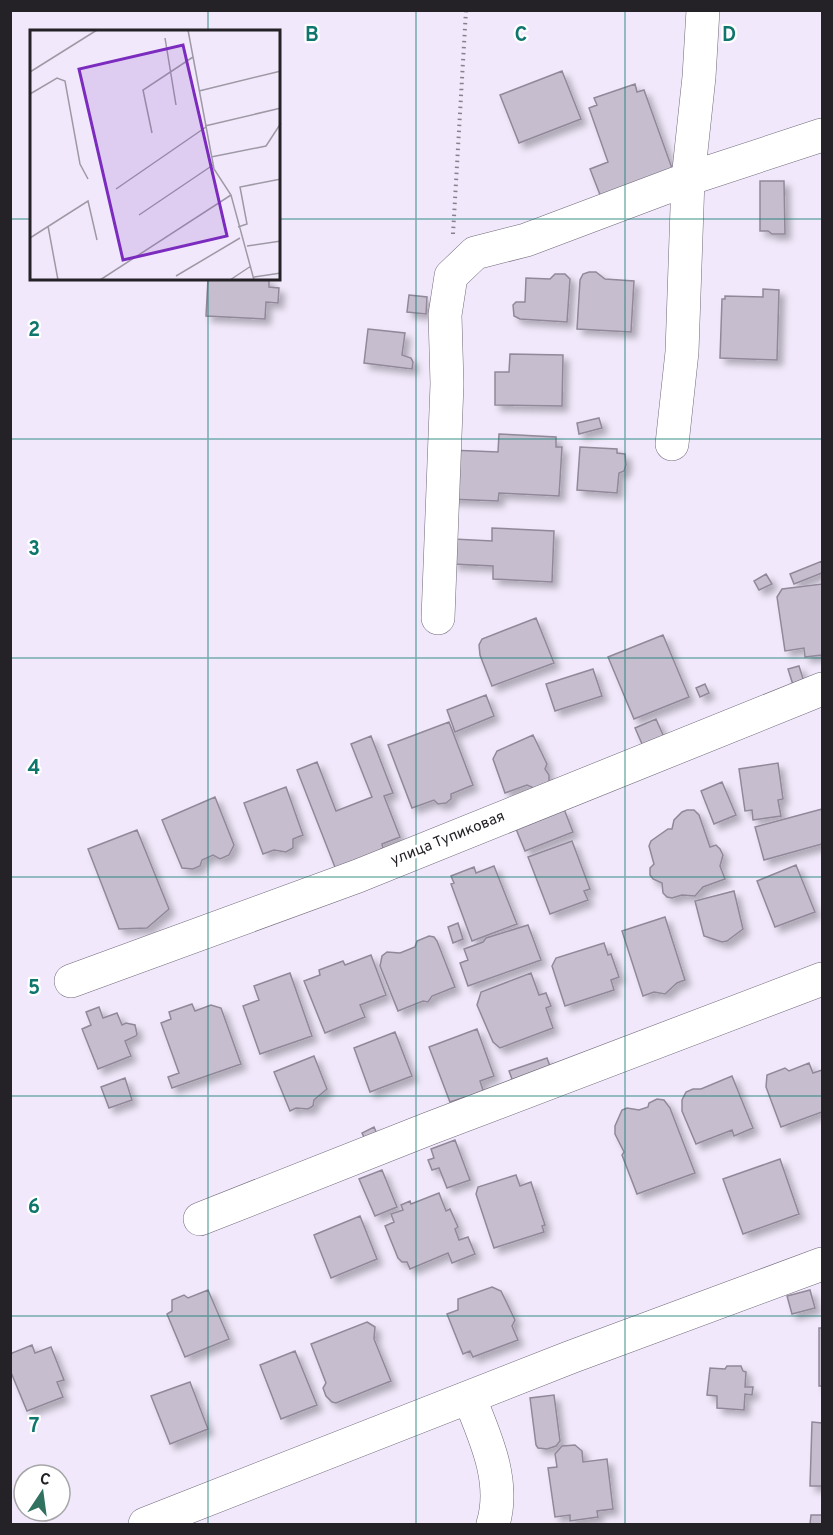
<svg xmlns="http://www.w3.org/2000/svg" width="833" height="1535" font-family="Overpass,sans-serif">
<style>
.building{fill:#c6becf;stroke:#91899a;stroke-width:1.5;filter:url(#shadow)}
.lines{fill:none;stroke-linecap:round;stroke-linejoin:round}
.minor-casing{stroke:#6f6878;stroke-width:34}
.path{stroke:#87818d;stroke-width:4;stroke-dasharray:1.5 4.5;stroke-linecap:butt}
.minor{stroke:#fff;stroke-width:33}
.grid{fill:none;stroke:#0f766e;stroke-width:1.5;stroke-opacity:0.55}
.labels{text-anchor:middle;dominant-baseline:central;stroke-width:4.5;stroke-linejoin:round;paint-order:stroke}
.street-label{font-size:15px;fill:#242127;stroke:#fff}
.inset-road{fill:none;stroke:#9f99a6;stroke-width:1.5}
.view{fill:#7b2cbf;fill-opacity:0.15;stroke:#7b2cbf;stroke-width:3}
.inset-edge{fill:none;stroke:#242127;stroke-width:3}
.grid-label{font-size:20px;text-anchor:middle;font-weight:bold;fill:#0f766e;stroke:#fff;stroke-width:4.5;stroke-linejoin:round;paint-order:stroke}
</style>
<defs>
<filter id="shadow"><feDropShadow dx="5.5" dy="5.5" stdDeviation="3" flood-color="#0004"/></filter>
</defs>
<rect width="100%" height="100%" fill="#f1e9fb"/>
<path class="building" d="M562,71L581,119L519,143L500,95Z
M635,84L637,92L644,90L673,171L604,205L590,169L608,162L589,108L597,105L594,98Z
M760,181H784L785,234H772L768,231H760Z
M589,272H596L605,279L634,281L631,332L577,329L580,280L583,274Z
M555,274H565L570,279L567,322L520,319L514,316L513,305L516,302H525L526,278L550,279Z
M208,279H269V287L279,288L278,303L266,302L265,319L206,316Z
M763,289L779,290L777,360L720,358L722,299H725V296L763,297Z
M409,295L427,297L426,314L407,312Z
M368,329L405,333L402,355L411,358L413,362L412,369L364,363Z
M510,354L563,355L562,406L495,405V372H509Z
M599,418L602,428L579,434L577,423Z
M499,434L556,437V447H562L559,496L499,493L498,501L448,499L450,450L498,452Z
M580,447L617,449V453L625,454L626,465L624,471L619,473L617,493L577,490Z
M492,528L554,531L552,582L493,579V566L452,564L454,539L492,541Z
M822,561V573L794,584L790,574Z
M766,574L772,584L759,590L754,581Z
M822,584V655L805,657L804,648L785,651L777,597L782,589Z
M536,618L554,663L492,686L480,655L479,645L482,639Z
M663,635L689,697L634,719L608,657Z
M799,666L805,685L794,688L788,669Z
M593,669L602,696L555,711L546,684Z
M705,684L709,693L700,697L696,688Z
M486,695L494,716L455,732L447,710Z
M656,719L667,744L646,753L635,728Z
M449,722L473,785L451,794V799L446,803L438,804L434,800L412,808L388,745Z
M533,735L547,764L545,769L549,775V785L536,789L527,785L505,793L493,759L497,751Z
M371,736L393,793L384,796L400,837L382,844L383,848L338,875L297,770L317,762L336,811L372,797L351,744Z
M778,763L783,799L778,800L781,816L753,820L752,810L745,811L739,769Z
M722,782L736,815L714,824L701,791Z
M286,787L303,835L293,839V848L286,852L274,850L263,854L244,803Z
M215,797L234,845L229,855L220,859L213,855L202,860L200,866L193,869L182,868L162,820Z
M564,809L573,832L525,851L516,829Z
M822,809V844L764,860L755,827Z
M687,810H694L699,815L710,847L716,845L720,849L723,855L720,866L725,879L703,887L695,896L682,895L672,898L667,897L663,893L662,883L653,879L650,875V868L654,864L649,846L651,841L668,829H672L674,820L682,812Z
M137,830L169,909L147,928L119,929L88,849Z
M572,841L590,889L584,891L588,900L550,914L528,857Z
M796,865L815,912L775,927L757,881Z
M494,866L517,924L472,941L451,884L454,883L451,876L474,867L476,873Z
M734,891L743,929L727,941L722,942L704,936L695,901Z
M665,917L685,980L677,983L665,994L654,992L643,996L622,931Z
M458,923L463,939L453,943L448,927Z
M528,925L541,960L468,986L460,963L468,960L464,949L483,942L486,938Z
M429,936L434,937L437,941L455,987L432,996L428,1002L423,1001L398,1011L380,966L382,956L387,952L400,953L415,947L417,941Z
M604,943L608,955L611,954L619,977L611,980L614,990L565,1006L552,966L556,958Z
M371,955L386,995L360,1005L365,1017L325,1033L304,981L320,975L319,970L343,961L345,965Z
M290,973L312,1036L260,1054L243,1006L259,1000L254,986Z
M531,973L539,995L546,993L551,1006L546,1008L553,1028L500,1048L493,1042L477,1005L481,992Z
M192,1004L195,1011L211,1005L221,1008L241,1064L172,1088L168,1077L179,1073L161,1023L171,1019L169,1012Z
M99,1007L103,1018L117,1013L122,1025L126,1023L135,1025L137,1034L136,1036L125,1041L131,1056L98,1069L82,1029L91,1025L86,1012Z
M477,1029L494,1076L480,1081L483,1090L473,1100L465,1097L450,1102L429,1047Z
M395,1032L412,1076L370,1092L354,1048Z
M314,1056L327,1089L314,1100L313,1106L308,1109L296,1108L290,1111L274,1072Z
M547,1058L554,1077L516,1090L509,1071Z
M809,1063L813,1073L822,1070V1112L781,1127L766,1087L767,1075L785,1068L789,1071Z
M732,1076L753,1128L734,1136L732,1130L696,1144L682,1111V1100L686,1092L693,1089H701Z
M125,1078L132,1100L109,1108L101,1087Z
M657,1099L664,1100L670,1108L695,1173L637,1194L622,1155L624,1152L615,1134V1126L622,1110L627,1108L639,1110L648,1107L649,1103Z
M374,1127L377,1134L365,1139L362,1133Z
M455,1140L470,1180L447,1188L439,1168L432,1170L428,1160L434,1158L431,1149Z
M780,1159L799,1214L743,1234L723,1179Z
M382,1170L397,1207L375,1216L359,1179Z
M516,1175L520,1186L531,1182L545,1225L542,1226L544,1232L494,1248L476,1194L478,1187Z
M439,1193L446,1211L450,1209L458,1227L455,1229L459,1240L468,1237L475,1254L452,1263L448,1253L410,1269L407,1262H402L398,1258L385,1226L394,1222L391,1214L403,1210L401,1205L410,1201L411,1204Z
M360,1216L377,1259L331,1278L314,1235Z
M492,1287L501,1291L515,1320L512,1326L518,1340L473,1357L470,1351L463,1354L447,1314L458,1310V1299Z
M208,1290L229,1339L185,1357L167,1314L172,1311V1300L184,1295L188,1298Z
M810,1290L815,1308L792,1314L787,1296Z
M367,1322L375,1327L374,1339L391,1381L336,1403L332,1402L326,1396L323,1388L326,1383L311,1344Z
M819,1328H822V1386H819Z
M32,1345L35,1353L51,1347L64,1380L57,1382L63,1397L27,1411L10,1370V1357L12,1353Z
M295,1351L317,1405L281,1419L260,1365Z
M727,1366H741L743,1371L746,1372L745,1387H753L752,1395L745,1394L744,1410L717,1408V1396L707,1395L710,1368L725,1369Z
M190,1382L208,1429L170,1444L151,1396Z
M554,1395L560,1441L556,1446L547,1449L538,1448L536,1445L530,1398Z
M812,1422L822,1423V1486H810Z
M575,1445L582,1451L583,1462L607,1459L613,1509L597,1511L598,1517L570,1521V1515L555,1517L548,1468L557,1467L555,1454L562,1446Z
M811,1515H822V1524H810Z"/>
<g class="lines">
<defs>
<path id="minor" d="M672,444L682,352L688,179L699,77L703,10
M438,618L447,384L445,315L451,276L475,253L526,240L688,179L822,135
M71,981L358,876L822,689
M200,1219L428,1129L822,979
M469,1397C485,1437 506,1481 493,1524
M145,1524L571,1357L822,1264"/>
</defs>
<use href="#minor" class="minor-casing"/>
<path class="path" d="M453,234L466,10"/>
<use href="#minor" class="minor"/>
</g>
<path class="grid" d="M208,10V32M416,10V1524M625,10V1524M10,219H32M279,219H822M208,279V1524M10,439H822M10,658H822M10,877H822M10,1096H822M10,1316H822"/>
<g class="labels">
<g class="street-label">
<text transform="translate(448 839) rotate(-22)">улица Тупиковая</text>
</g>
</g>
<g transform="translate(30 30)">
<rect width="250" height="250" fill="#f1e9fb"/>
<path class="inset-road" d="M158,0L184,139L201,165L224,250M135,8L146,75M0,42L67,0M169,61L251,41M0,64L27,48L35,51L50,134L58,149M175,96L251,78M122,103L113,60L163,27M181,127L236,116L251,93M86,159L176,97M109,185L183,135M18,196L28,250M208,197L217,194L210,157L251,149M0,208L58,171L67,210M217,216L251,211M146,246L210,208M224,247L251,243M70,250L201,165M200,250L221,236"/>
<path class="view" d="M153,15L197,206L93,230L49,39Z"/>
<rect width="250" height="250" class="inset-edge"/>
</g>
<g class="grid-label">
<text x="312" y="41">B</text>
<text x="521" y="41">C</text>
<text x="729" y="41">D</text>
<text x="34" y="336">2</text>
<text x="34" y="555">3</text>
<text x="34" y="774">4</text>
<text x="34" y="994">5</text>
<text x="34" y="1213">6</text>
<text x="34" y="1432">7</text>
</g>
<rect width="833" height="1535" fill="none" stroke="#242127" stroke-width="24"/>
<g transform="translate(42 1493) rotate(13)"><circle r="28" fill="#ffffff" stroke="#a7a6a9" stroke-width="1.5"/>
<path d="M0-4.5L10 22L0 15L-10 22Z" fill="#307160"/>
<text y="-9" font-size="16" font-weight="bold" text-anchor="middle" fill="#242127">С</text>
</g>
</svg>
